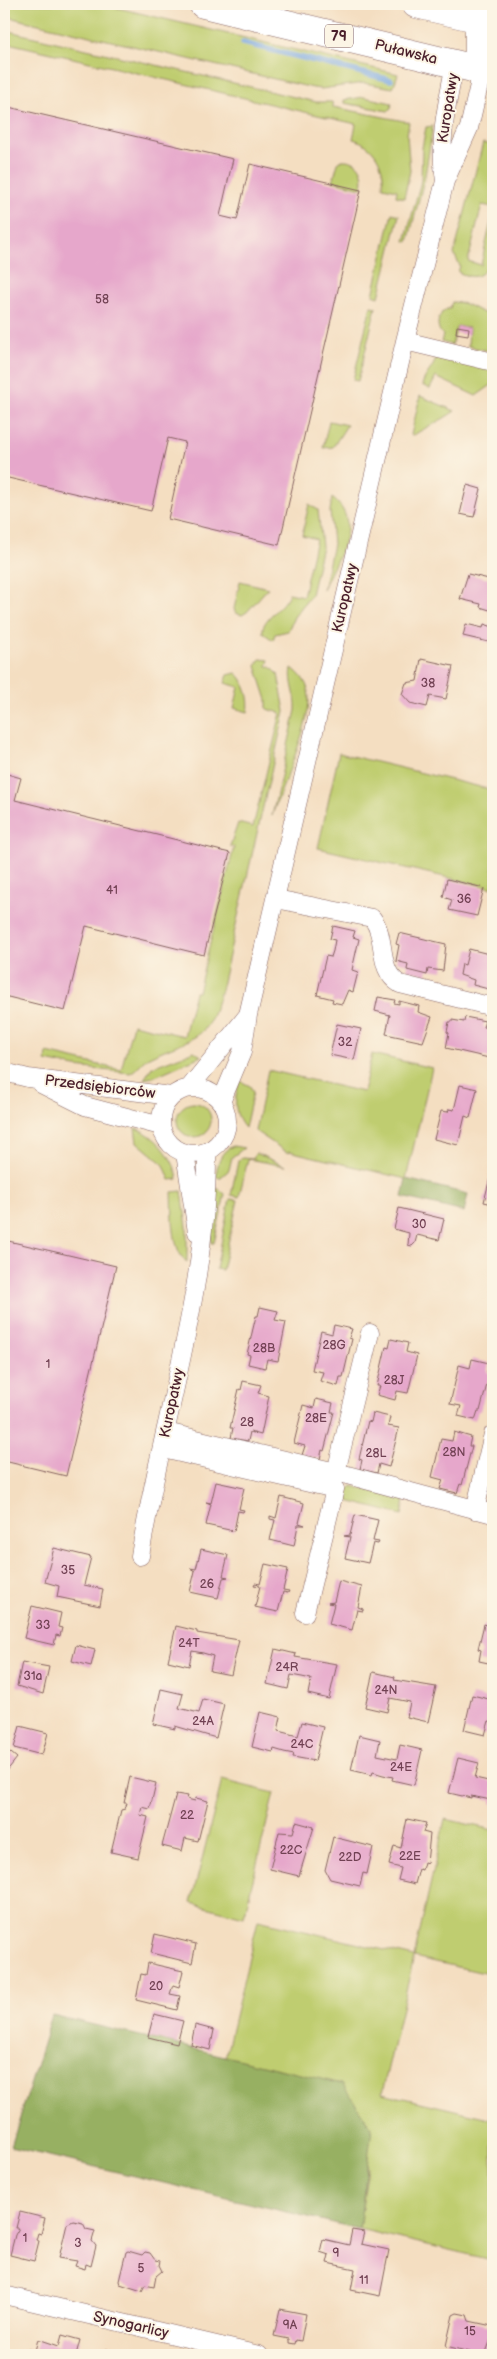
<svg xmlns="http://www.w3.org/2000/svg" width="497" height="2359" font-family="'Balsamiq Sans',sans-serif">
<style>
.green{fill:#bfcd6f;stroke:#84764d}
.forest{fill:#97b062;stroke:#706846}
.lines{fill:none;stroke-linecap:round;stroke-linejoin:round}
.stream{stroke:#76a5e0;stroke-width:5.5}
.building{fill:#e6a7cb}
.street-casing{stroke:#866260;stroke-width:19}
.primary-casing{stroke:#866260;stroke-width:29}
.street{stroke:#fff;stroke-width:18}
.primary{stroke:#fff;stroke-width:28}
.labels{text-anchor:middle;dominant-baseline:central;stroke-width:4;stroke-linejoin:round;paint-order:stroke}
.number-label{font-size:12px;fill:#714153}
.shield{fill:#fcf5e5;stroke:#7f5f63;stroke-width:1}
.shield-label{font-size:14px;font-weight:bold;fill:#4a1f2b}
.street-label{font-size:15px;fill:#4a1f2b;stroke:#fcf5e5}
</style>
<rect width="100%" height="100%" fill="#fcf5e5"/>
<filter id="ink" filterUnits="userSpaceOnUse"><feTurbulence type="fractalNoise" baseFrequency=".02" numOctaves="2"/><feDisplacementMap in="SourceGraphic" scale="10" xChannelSelector="R" yChannelSelector="G"/><feConvolveMatrix kernelMatrix="1 2 1 2 8 2 1 2 1" color-interpolation-filters="sRGB"/></filter>
<filter id="wash" filterUnits="userSpaceOnUse"><feTurbulence type="fractalNoise" baseFrequency=".0096" numOctaves="4" result="noise"/><feDisplacementMap in="SourceGraphic" scale="20" xChannelSelector="R" yChannelSelector="G"/><feGaussianBlur stdDeviation="1.12" result="paint"/><feColorMatrix in="noise" values="0 0 0 0 0 0 0 0 0 0 0 0 0 0 0 0 0 1.4 0 .05"/><feComposite in="paint" operator="in"/></filter>
<g filter="url(#wash)">
<rect width="100%" height="100%" fill="#f4dec1"/>
<path class="green" d="M4,4H101L398,74L393,88L364,83L321,89L313,88L4,16Z
M4,30L316,102H332L333,107L409,122L407,135L410,171L404,198L396,196L397,190L383,187C385,165 375,145 353,139L356,124L4,42Z
M364,97L392,103L391,109L388,111L344,103V100Z
M433,126L425,176L408,242L405,241L421,181L422,148L426,127Z
M483,143L493,145V207L482,205L468,261L481,265L493,213C493,234 497,293 458,272L460,266L454,254Z
M342,160C360,159 365,173 362,188L333,181L338,163Z
M392,213L399,215L379,297L373,295Z
M452,302C471,302 475,312 493,316V352L468,346L469,328L457,326L452,345L441,342L443,335C434,327 438,311 450,308Z
M371,306L376,307L358,381L353,380Z
M436,358H444L493,369V384L476,396L436,377L430,389L422,385C425,374 433,369 436,358Z
M420,396L455,411C441,421 428,426 414,435H411Z
M329,421L347,425L333,447L323,448Z
M332,498C366,524 333,561 323,590L333,544L330,511Z
M309,504L318,510L322,546L311,595L294,617L288,631L275,634L273,640L263,633C260,619 285,607 289,593L303,596L316,539L302,535Z
M240,581L268,588L247,612L242,615L236,613L234,609Z
M260,659L269,660L267,666L271,667L278,674L285,711L222,986C207,1044 198,1034 151,1056C142,1060 138,1069 130,1073L75,1067L46,1061L47,1053L121,1070L133,1024L184,1036L195,992H198L234,847L230,846L238,823L253,827L281,713L267,709V700L256,666Z
M292,668C299,673 306,681 308,690C315,719 281,786 272,816L296,710C297,695 289,683 292,668Z
M236,673C245,679 251,701 248,712L234,708L239,687L225,683L228,675Z
M339,753L493,790V888L318,848Z
M194,1051L201,1056L153,1077L144,1079L152,1067Z
M372,1054L432,1068L406,1179L289,1151L288,1153L255,1131L268,1070L363,1092Z
M240,1081L250,1086L253,1092L245,1128C233,1115 234,1096 240,1081Z
M177 1120a17 17 0 1 1 34 0a17 17 0 1 1-34 0Z
M135,1128C156,1135 174,1157 178,1179L170,1180L164,1165L137,1142Z
M233,1146L244,1148L232,1157L229,1170L221,1177H216C217,1164 220,1151 233,1146Z
M256,1153L285,1166L248,1159L239,1197L231,1195L238,1161L242,1158L253,1159Z
M213,1189H219L225,1194L214,1243H211Z
M182,1191L187,1227V1262C171,1252 173,1210 172,1192Z
M230,1199L238,1200L222,1270L216,1269Z
M352,1486L405,1500L402,1515L339,1499Z
M222,1780L274,1793L244,1917L191,1903Z
M445,1819L493,1830V1975L414,1957L382,2093L493,2119V2236L488,2259L359,2229L368,2167L225,2058L258,1920L414,1957Z"/>
<path class="forest" d="M406,1179L468,1194L464,1212L402,1197Z
M52,2015L342,2084L372,2128L359,2229L11,2147Z"/>
<g class="lines">
<path class="stream" d="M243,43L391,80"/>
</g>
<g id="blocks">
<path class="building" d="M4,106L233,159L220,216L237,220L250,164L361,190L279,545L168,519L185,442L168,438L151,511L4,477Z
M457,326L469,328L468,335L456,333Z
M467,485L481,489L474,517L460,514Z
M468,574L493,580V611L480,607L481,604L460,599Z
M466,624L483,628L484,624L493,627V643L463,636Z
M421,659L453,666L446,699L430,696L427,707L410,703L402,694L406,683L417,681Z
M4,773L21,778L15,800L230,853L204,955L86,926L65,1011L4,996Z
M447,879L484,888L477,916L449,910L452,900L443,897Z
M333,926L355,931L353,937L359,939L352,970L358,972L353,992L348,990L342,1004L332,1002L333,999L317,995L326,956L331,957L333,951L335,940L330,939Z
M399,933L446,944L443,971L428,969L427,975L407,970L408,964L396,961L399,945L396,944Z
M469,949L493,955L492,990L473,985L474,980L460,975L462,964L465,965Z
M378,997L395,1000L394,1003L399,1004V1001L419,1006L418,1012L432,1017L423,1042L386,1034L390,1015L375,1011Z
M465,1017L485,1021L483,1027L493,1029V1042L489,1058L446,1048L449,1033L447,1032L449,1022H452V1020L464,1022Z
M337,1024L361,1029L354,1060L330,1055Z
M460,1085L477,1089L470,1118L465,1116L458,1145L434,1139L441,1111L448,1112L449,1109L454,1110Z
M493,1165V1204L484,1202Z
M399,1208L444,1219L439,1240L417,1235L415,1243L412,1246L408,1245L409,1233L394,1229Z
M4,1240L116,1266L66,1476L4,1461Z
M260,1307L278,1311L275,1320L286,1322L278,1361L267,1359L265,1368L248,1364L250,1355L247,1354L256,1316H258Z
M334,1325L352,1329L349,1338L352,1339L343,1377H340L338,1386L320,1381L323,1372L312,1370L321,1331L332,1334Z
M391,1339L408,1343L406,1352L417,1355L408,1393L397,1391L395,1400L377,1395L380,1386H377L386,1347L389,1348Z
M472,1359L489,1363L487,1372L490,1373L480,1411H478L475,1420L458,1416L461,1406L450,1404L459,1365L470,1368Z
M243,1381L261,1385L258,1393L269,1396L261,1435L250,1432L248,1441L231,1438L233,1428H230L239,1389L241,1390Z
M316,1399L333,1403L331,1412H334L324,1451L322,1450L320,1459L302,1455L305,1446L294,1443L303,1405L314,1408Z
M373,1413L390,1417L388,1426L399,1428L389,1467L379,1464L377,1473L360,1469L362,1460L359,1459L368,1421L371,1422Z
M454,1432L471,1437L469,1446H472L462,1485L460,1484L457,1493L440,1489L443,1480L432,1477L441,1439L452,1441Z
M216,1482L244,1488L239,1509L244,1510L243,1512L238,1511L234,1531L206,1525L211,1504L206,1502L211,1503Z
M281,1497L304,1503L299,1523L305,1525H298L294,1546L270,1540L275,1520L270,1519V1516L276,1518Z
M355,1515L378,1520L373,1541L379,1542L378,1544L373,1543L368,1563L345,1558L350,1537L344,1536L350,1535Z
M54,1548L91,1557L84,1585L103,1589L100,1606L57,1597L59,1586L45,1582Z
M201,1549L228,1555L223,1576L228,1577L223,1578L218,1598L190,1592L195,1571L190,1568L196,1569Z
M265,1564L288,1569L283,1590L289,1591L288,1593L283,1592L278,1612L255,1607L260,1586L254,1585L255,1583L260,1584Z
M339,1581L362,1587L358,1607L363,1609V1611L357,1610L352,1630L329,1624L334,1604L328,1603L334,1602Z
M32,1606L61,1613L58,1627L62,1628L60,1636L56,1635L54,1645L24,1638Z
M489,1616L493,1617V1664L479,1661L481,1650L478,1649L484,1624L487,1625Z
M176,1626L197,1631V1633L239,1640L231,1675L210,1671L213,1656L203,1653L192,1651L189,1666L168,1661Z
M76,1645L95,1650L91,1666L72,1661Z
M275,1649L296,1654L295,1657L337,1664L329,1699L308,1694L311,1679L302,1677L291,1675L288,1689L267,1684Z
M22,1662L49,1667L43,1694L17,1686Z
M373,1672L395,1677L394,1680L436,1687L428,1722L407,1717L410,1702L390,1698L387,1712L365,1707Z
M161,1689L183,1694L179,1708L199,1713L203,1699L224,1704L216,1738L175,1726V1729L153,1724Z
M472,1695L493,1700V1722L489,1721L485,1735L464,1730Z
M260,1712L281,1717L278,1731L298,1736L302,1722L323,1727L315,1761L293,1757L294,1754L284,1752L274,1749L273,1752L252,1747Z
M20,1726L48,1733L42,1755L14,1748Z
M359,1735L380,1740L377,1755L397,1759L400,1745L422,1750L414,1785L392,1780L393,1777L383,1775L373,1772L372,1775L351,1770Z
M5,1748L17,1758L6,1772L4,1770Z
M458,1758L479,1763L475,1778L493,1782V1804L491,1803V1800L471,1796V1798L449,1793Z
M130,1777L156,1783L150,1809L142,1807L140,1815L148,1817L138,1858L111,1852L121,1810L125,1809L127,1803H124Z
M176,1794L188,1796L187,1799L195,1801L196,1798L208,1801L198,1841L185,1838L182,1851L162,1846Z
M407,1819L426,1823L423,1832L430,1834L427,1863L424,1862L422,1870L419,1869L415,1884L398,1880L401,1868L389,1865L394,1846L401,1848Z
M296,1822L314,1827L299,1876L270,1869L279,1832L293,1833Z
M333,1837L373,1847L367,1874L363,1873L360,1886L330,1879L325,1870Z
M155,1934L196,1944L192,1963L151,1953Z
M148,1963L183,1971L179,1987L173,1985L170,1994L180,1996L177,2010L136,2000L141,1974L146,1975Z
M154,2014L183,2021L177,2044L148,2037Z
M195,2025L214,2030L210,2050L191,2045Z
M20,2212L45,2218L41,2234L38,2233L36,2240L39,2241L34,2261L10,2255L15,2235L19,2228H16Z
M73,2221L83,2223L86,2229L95,2231L92,2241L96,2246L91,2266L86,2264L85,2269L75,2266L77,2261L59,2258L67,2224Z
M352,2230L364,2232L361,2244L389,2250L380,2296L351,2290L355,2269L327,2263L329,2255L320,2252L323,2239L349,2245Z
M128,2251L142,2255L145,2252L150,2253L155,2260L160,2261L159,2265L162,2271L156,2276L154,2287L145,2285L142,2291L120,2284L119,2281L126,2252Z
M280,2309L306,2314L301,2341L296,2340L295,2344L289,2343V2339L274,2336Z
M457,2313L467,2315L469,2321L492,2326L491,2339L485,2355H469L470,2352L446,2346L453,2315Z
M62,2335L80,2340L76,2355H27L28,2349L35,2351L38,2339L59,2346Z
M106,2349L117,2351L120,2355H104Z"/>
</g>
</g>
<g filter="url(#ink)">
<use href="#blocks" fill-opacity="0" stroke="#866260" stroke-width="1"/>
<g class="lines">
<defs>
<path id="street" d="M445,181C438,140 447,104 455,64
M405,341L493,362
M276,899L372,918C388,938 376,970 400,984L493,1007
M4,1072L28,1078L171,1096
M41,1084L85,1106L161,1126
M190,1087L248,1015
M161 1121a33 33 0 1 1 66 0a33 33 0 1 1-66 0Z
M221,1102L242,1052L248,1015L405,341L445,181L469,128L479,85V70
M185,1153L197,1232
M166,1432L336,1472L493,1514
M163,1449L335,1489L305,1613
M336,1472L370,1333
M475,1510L493,1434
M140,1556C162,1421 208,1290 207,1152
M4,2295L259,2355"/>
<path id="primary" d="M203,4L493,73
M416,4L493,22
M479,18V70"/>
</defs>
<use href="#street" class="street-casing"/>
<use href="#primary" class="primary-casing"/>
<use href="#street" class="street"/>
<use href="#primary" class="primary"/>
</g>
</g>
<g class="labels">
<g class="number-label">
<text x="102" y="299">58</text>
<text x="428" y="683">38</text>
<text x="112" y="890">41</text>
<text x="464" y="899">36</text>
<text x="345" y="1042">32</text>
<text x="419" y="1224">30</text>
<text x="334" y="1345">28G</text>
<text x="264" y="1348">28B</text>
<text x="48" y="1364">1</text>
<text x="394" y="1380">28J</text>
<text x="316" y="1418">28E</text>
<text x="247" y="1422">28</text>
<text x="454" y="1452">28N</text>
<text x="376" y="1453">28L</text>
<text x="68" y="1570">35</text>
<text x="207" y="1584">26</text>
<text x="43" y="1625">33</text>
<text x="189" y="1643">24T</text>
<text x="287" y="1667">24R</text>
<text x="33" y="1676">31a</text>
<text x="386" y="1690">24N</text>
<text x="203" y="1721">24A</text>
<text x="302" y="1744">24C</text>
<text x="401" y="1767">24E</text>
<text x="187" y="1815">22</text>
<text x="291" y="1850">22C</text>
<text x="410" y="1856">22E</text>
<text x="350" y="1857">22D</text>
<text x="156" y="1986">20</text>
<text x="25" y="2238">1</text>
<text x="78" y="2243">3</text>
<text x="336" y="2253">9</text>
<text x="141" y="2268">5</text>
<text x="364" y="2280">11</text>
<text x="290" y="2325">9A</text>
<text x="470" y="2331">15</text>
</g>
<rect class="shield" x="325" y="24.5" width="28" height="23" rx="4"/>
<g class="shield-label">
<text x="339" y="36">79</text>
</g>
<g class="street-label">
<text transform="translate(406 52) rotate(14)">Puławska</text>
<text transform="translate(448 108) rotate(-81)">Kuropatwy</text>
<text transform="translate(345 598) rotate(-77)">Kuropatwy</text>
<text transform="translate(100 1087) rotate(7)">Przedsiębiorców</text>
<text transform="translate(172 1403) rotate(-78)">Kuropatwy</text>
<text transform="translate(131 2325) rotate(13)">Synogarlicy</text>
</g>
</g>
<rect width="497" height="2359" fill="none" stroke="#fcf5e5" stroke-width="20"/>
</svg>
